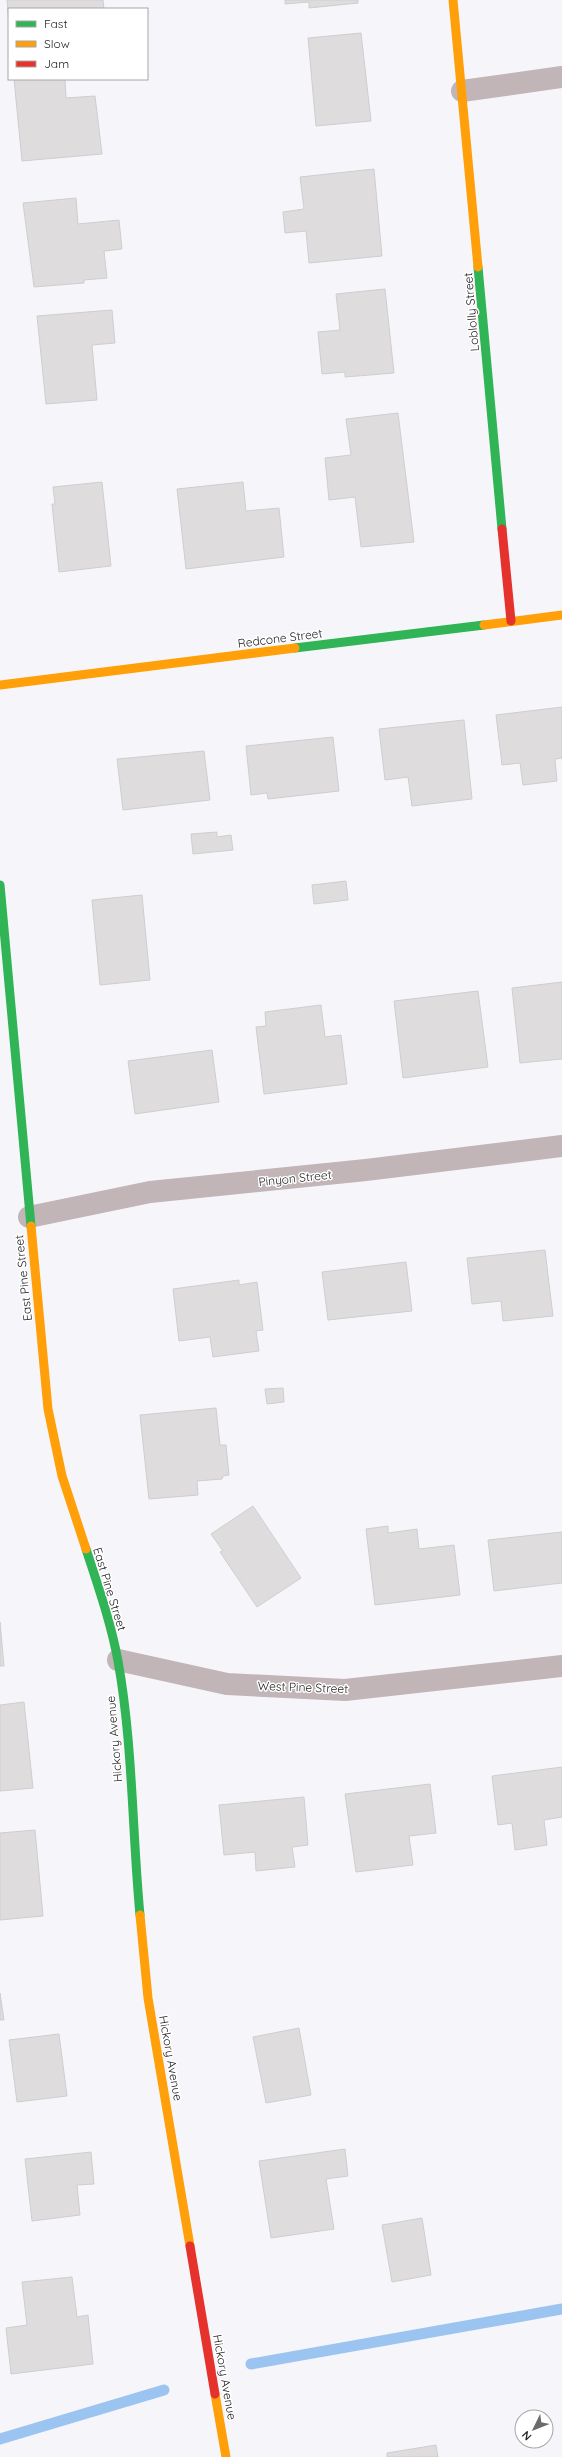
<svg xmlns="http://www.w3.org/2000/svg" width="562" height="2457" font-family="Quicksand,sans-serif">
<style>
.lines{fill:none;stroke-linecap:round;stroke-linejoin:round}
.stream{stroke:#9bc4f1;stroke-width:11}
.building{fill:#dfdcde;stroke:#cfcdce}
.street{stroke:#c1b5b7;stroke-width:22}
.fast{stroke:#30b455;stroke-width:9}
.slow{stroke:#ff9f0a;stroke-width:9}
.jam{stroke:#e5322d;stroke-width:9}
.labels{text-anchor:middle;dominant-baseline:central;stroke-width:3;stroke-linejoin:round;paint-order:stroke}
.street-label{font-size:12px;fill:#212124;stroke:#fff}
</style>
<rect width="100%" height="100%" fill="#f6f6fa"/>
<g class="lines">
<path class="stream" d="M251,2364L562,2309
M0,2439L164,2390"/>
</g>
<path class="building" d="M7,0H103L104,9H9V23Z
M285,0H358V3L309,8V2L285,4Z
M361,33L371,121L316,126L308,38Z
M14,79H65L66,98L95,96L102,154L22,161Z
M374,169L382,256L309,263L306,231L285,233L283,212L304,209L300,177Z
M76,198L78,224L119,220L122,249L104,251L107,278L84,280V283L34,287L23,203Z
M385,289L394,373L345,377V372L322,374L318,332L340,330L336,294Z
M112,310L115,343L92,345L97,400L46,404L37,316Z
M398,413L414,542L361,547L355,497L329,500L325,458L351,455L346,419Z
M102,482L111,566L59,572L52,504H55L53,487Z
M243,482L246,511L279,508L284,557L186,569L177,489Z
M562,707V758L555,759L557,781L523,785L520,763L502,765L496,715Z
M464,720L472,799L412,806L408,777L385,780L379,729Z
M333,737L339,791L268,799L267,793L251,795L246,746Z
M204,751L210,800L123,810L117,759Z
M217,832V837L231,835L233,850L193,854L191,834Z
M346,881L348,900L314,904L312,885Z
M142,895L150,980L100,985L92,900Z
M562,982V1059L520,1063L512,988Z
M478,991L488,1067L403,1078L394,1001Z
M321,1005L325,1037L341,1035L347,1084L264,1094L256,1027L266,1026L265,1012Z
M212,1050L219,1102L135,1114L128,1061Z
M545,1250L553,1316L503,1321L501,1301L472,1304L467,1258Z
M406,1262L412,1311L328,1320L322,1272Z
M239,1280V1285L257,1282L263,1330L256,1331L259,1351L213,1357L210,1337L179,1341L173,1289Z
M283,1388L284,1402L267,1404L265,1389Z
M216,1408L220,1445H226L229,1475L223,1476L222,1479L197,1481L198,1495L149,1499L140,1415Z
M253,1506L301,1578L257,1607L220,1552L223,1551L211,1534Z
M388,1526V1533L417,1529L419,1549L454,1545L460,1595L375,1605L366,1529Z
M562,1532V1583L494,1591L488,1540Z
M0,1622L4,1666H0Z
M24,1702L33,1788L0,1791V1705Z
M562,1767V1817L544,1820L547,1845L515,1850L512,1823L498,1825L492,1776Z
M430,1784L436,1833L409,1836L413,1865L356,1872L345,1794Z
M304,1797L308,1845L292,1847L295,1867L256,1871L255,1852L224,1855L219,1805Z
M35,1830L43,1916L0,1920V1833Z
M0,1993L4,2020H0Z
M299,2028L311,2095L266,2103L253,2037Z
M59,2034L67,2096L17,2102L9,2040Z
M345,2149L348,2176L326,2179L334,2229L271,2238L259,2161Z
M91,2152L94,2184L77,2185L80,2215L32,2221L25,2159Z
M422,2218L431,2275L392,2282L382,2225Z
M72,2277L77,2317L88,2315L93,2364L11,2374L6,2328L27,2325L22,2282Z
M436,2445L438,2457H387V2453Z"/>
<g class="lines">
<path class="street" d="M462,91L562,77
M29,1217L150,1192L366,1170L562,1146
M118,1660L227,1684L345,1690L562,1666"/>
<path class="fast" d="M478,267L502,529
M295,648L484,625
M0,885L31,1226
M86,1549C98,1586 111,1623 118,1661C133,1744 132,1831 140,1915"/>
<path class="slow" d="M453,0L478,267
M484,625L562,615
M0,685L295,648
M31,1226L48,1409L62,1476L86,1549
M140,1915L148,1998L190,2246
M215,2394L226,2457"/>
<path class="jam" d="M502,529L511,621
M190,2246L215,2394"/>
</g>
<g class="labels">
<g class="street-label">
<text transform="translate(471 312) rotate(-95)">Loblolly Street</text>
<text transform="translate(280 638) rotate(-7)">Redcone Street</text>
<text transform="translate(295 1178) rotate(-6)">Pinyon Street</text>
<text transform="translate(23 1278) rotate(-96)">East Pine Street</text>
<text transform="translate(110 1589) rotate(73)">East Pine Street</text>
<text transform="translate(303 1687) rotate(2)">West Pine Street</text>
<text transform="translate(114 1739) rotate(-95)">Hickory Avenue</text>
<text transform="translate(171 2058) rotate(80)">Hickory Avenue</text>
<text transform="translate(225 2377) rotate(80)">Hickory Avenue</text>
</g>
</g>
<rect x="8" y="8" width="140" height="72" fill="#ffffff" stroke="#a6a6a7"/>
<rect x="16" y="21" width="20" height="6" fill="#30b455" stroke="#a6a6a7"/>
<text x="44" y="28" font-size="12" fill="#212124">Fast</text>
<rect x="16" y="41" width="20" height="6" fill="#ff9f0a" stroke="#a6a6a7"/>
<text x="44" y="48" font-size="12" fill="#212124">Slow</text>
<rect x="16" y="61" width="20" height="6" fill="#e5322d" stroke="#a6a6a7"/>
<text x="44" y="68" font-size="12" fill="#212124">Jam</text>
<g transform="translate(534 2429) rotate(227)"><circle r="19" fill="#ffffff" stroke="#a6a6a7"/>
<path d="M0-3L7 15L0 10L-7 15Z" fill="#6c6c6f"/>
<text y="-6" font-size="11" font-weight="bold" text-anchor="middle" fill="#212124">N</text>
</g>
</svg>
